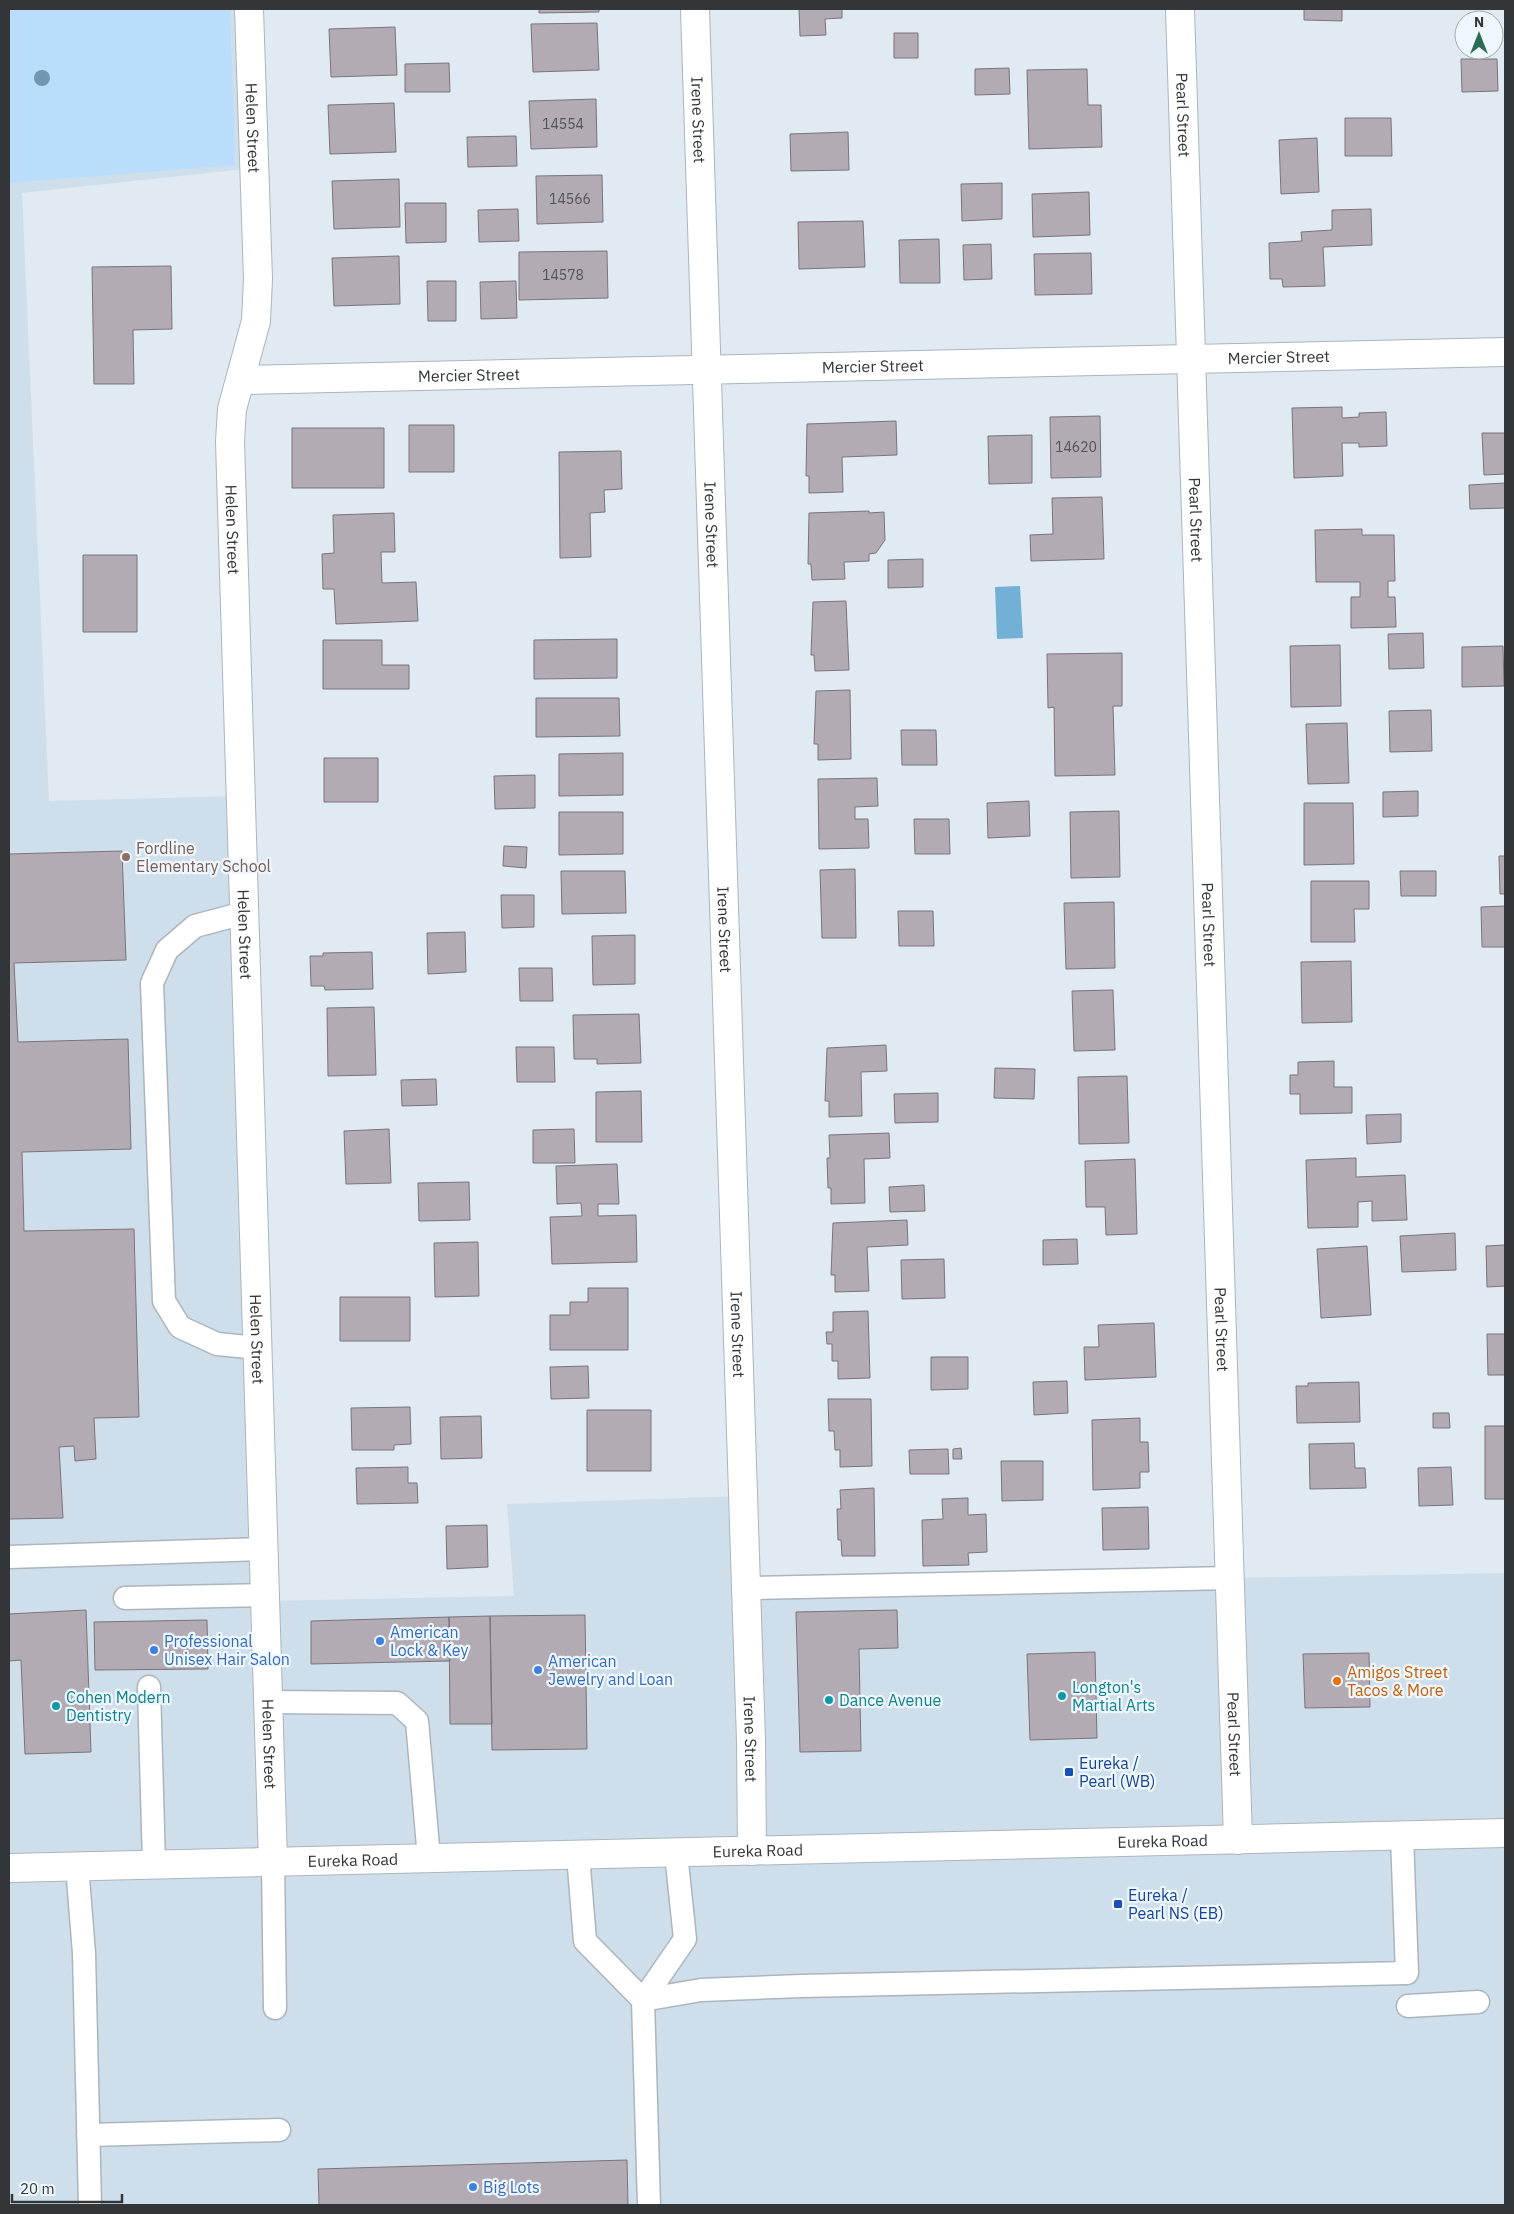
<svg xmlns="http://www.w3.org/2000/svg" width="1514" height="2214" font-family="'IBM Plex Sans',sans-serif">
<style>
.built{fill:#cedfeb}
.green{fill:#b9ddfa}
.water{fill:#73b0d6}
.building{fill:#b3abb3;stroke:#7b737b}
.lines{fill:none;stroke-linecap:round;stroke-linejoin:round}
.service-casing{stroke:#acb5bd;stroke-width:25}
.minor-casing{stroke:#acb5bd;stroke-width:30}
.secondary-casing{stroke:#acb5bd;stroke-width:30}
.service{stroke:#fff;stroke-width:22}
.minor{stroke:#fff;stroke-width:28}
.secondary{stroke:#fff;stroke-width:28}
.tree{fill:#7198b2}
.education-dot{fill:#8d6e63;stroke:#eff7fe;stroke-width:2}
.shop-dot{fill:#3f7fe0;stroke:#eff7fe;stroke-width:2}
.food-dot{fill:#e8710a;stroke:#eff7fe;stroke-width:2}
.culture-dot{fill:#0f9aa8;stroke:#eff7fe;stroke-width:2}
.transit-dot{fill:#1a4fb4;stroke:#eff7fe;stroke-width:2}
.labels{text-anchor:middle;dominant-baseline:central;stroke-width:4.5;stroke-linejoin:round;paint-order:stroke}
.number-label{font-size:14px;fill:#525358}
.street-label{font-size:16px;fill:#323639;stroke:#eff7fe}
.education-label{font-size:16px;fill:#785e54;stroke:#eff7fe;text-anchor:start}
.shop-label{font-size:16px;fill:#366cbe;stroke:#eff7fe;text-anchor:start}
.food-label{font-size:16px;fill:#c56008;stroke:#eff7fe;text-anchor:start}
.culture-label{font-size:16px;fill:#0d838f;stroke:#eff7fe;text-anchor:start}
.transit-label{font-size:16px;fill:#164399;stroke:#eff7fe;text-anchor:start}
</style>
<rect width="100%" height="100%" fill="#e0eaf2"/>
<path class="built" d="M9,9H249L254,168L22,193L49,801L241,796L265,1601L514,1596L507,1504L743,1496L746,1587L1505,1573V2205H9Z"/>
<path class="green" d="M9,9H230L235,165L9,183Z"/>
<path class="water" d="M1020,586L1023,638L997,639L995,587Z"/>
<path class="building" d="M539,9H599V12L539,13Z
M799,9H842V18L825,19L826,35L800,36Z
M1304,9H1342V21L1304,20Z
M597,23L599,70L533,72L531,24Z
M395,27L397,75L331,77L329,29Z
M894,33H918V58H894Z
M1461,59H1497L1498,91L1462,92Z
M449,63L450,92H405V64Z
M1009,68L1010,94L975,95V69Z
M1087,69L1088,105H1101L1102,147L1029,149L1027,70Z
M596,99L597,147L531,149L529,101Z
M394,103L396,152L330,154L328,105Z
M1345,118H1391L1392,156H1345Z
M848,132L849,170L791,171L790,134Z
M516,136L517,166L468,167L467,137Z
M1317,138L1319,192L1281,194L1279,140Z
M602,175L603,222L537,224L536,176Z
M399,179L400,227L334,229L332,181Z
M1002,183V219L962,221L961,184Z
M1089,192L1090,235L1033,237L1032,194Z
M405,203H446V242L406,243Z
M518,209L519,241L479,242L478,210Z
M1371,209L1372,245L1323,247L1325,286L1283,287L1282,279H1270L1269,243L1302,241L1301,232L1332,230V210Z
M863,221L865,267L799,269L798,222Z
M939,239L940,283H900L899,240Z
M991,244L992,279L964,280L963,245Z
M607,251L608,298L519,300V252Z
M1091,253L1092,294L1035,295L1034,254Z
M399,256L400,304L334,306L332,258Z
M171,266L172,329L133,330L134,384H94L92,267Z
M427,281H456V321H428Z
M516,281L517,318L481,319L480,282Z
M1342,407V418L1359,417V413L1386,412L1387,446L1359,447V443H1342L1343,476L1294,478L1292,408Z
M1100,416L1101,477L1051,478L1050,417Z
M896,421L897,455L842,457L843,492L809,493V476H806L807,424Z
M409,425H454V472H409Z
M292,428H384V488H292Z
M1482,433H1505V474L1484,475Z
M1032,435V483L989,484L988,436Z
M621,451L622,489L604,490L605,512L590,513L591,557L560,558L559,452Z
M1505,483V508L1470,509L1469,485Z
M1102,497L1104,559L1031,561L1030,535L1053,534L1052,498Z
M869,511V513L884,512L885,540L876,553L869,554V561L844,562L845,579L812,580L811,564H808L809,513Z
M394,513L395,552H381L382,583L416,582L418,621L336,624L334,589H323L322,554L334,553L333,515Z
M1362,529V535H1394L1395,581H1388V597H1395L1396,627L1351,628V597H1360V582H1316L1315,530Z
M83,555H137V632H83Z
M923,559V587L888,588V560Z
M846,601L849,670L815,671L814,655H811L813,602Z
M1423,633L1424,668L1389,669L1388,634Z
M617,639V678L534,679V640Z
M323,640H382V665H409V689H323Z
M1340,645L1341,706L1291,707L1290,646Z
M1503,646L1504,686L1462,687V647Z
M1122,653V706H1113L1115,775L1055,776L1054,707L1048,708L1047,654Z
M850,690L851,759L818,760V744H814L816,691Z
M536,698H619L620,736L536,737Z
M1431,710L1432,751L1390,752L1389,711Z
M1347,723L1349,783L1308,784L1306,724Z
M901,730H936L937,765H902Z
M623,753V795L559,796V754Z
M324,758H378V802H324Z
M535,775V808L495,809L494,776Z
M877,778L878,806L855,807V819H868L869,848L819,849L818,779Z
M1418,791V816L1383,817V792Z
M1029,801L1030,836L988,838L987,803Z
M1304,803H1353L1354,864L1304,865Z
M1119,811L1120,877L1071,878L1070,812Z
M559,812H623V854L559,855Z
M914,819H949L950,854H915Z
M504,846L527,847L526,868L503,866Z
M122,851L126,960L14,963L18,1042L128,1039L131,1149L22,1152L24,1231L134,1229L139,1417L94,1418L96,1459L75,1461L74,1446L59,1447L63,1518L9,1519V854Z
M1499,856H1505V894H1500Z
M855,869L856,938H822L820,870Z
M561,871H625L626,913L562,914Z
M1400,871H1436V896H1401Z
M1311,881H1369V909H1354L1355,942H1311Z
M501,895H534V927L502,928Z
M1114,902L1115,968L1066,969L1064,903Z
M1505,906V947H1482L1481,907Z
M898,911H933L934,946H899Z
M465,932L466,972L428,974L427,933Z
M635,935V984L593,985L592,936Z
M372,952L373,989L325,990L324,986H311L310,956H323V953Z
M1351,961L1352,1022L1302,1023L1301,962Z
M519,968H552L553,1001H520Z
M1113,990L1115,1050L1074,1051L1072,991Z
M374,1007L376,1075L328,1076L327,1008Z
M639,1014L641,1063L597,1064V1059H574L573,1015Z
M886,1045L887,1071L861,1072L862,1116L829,1117V1101H825L827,1048Z
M516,1047H554L555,1082H517Z
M1334,1061V1087H1352V1113L1300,1114V1094H1290V1075H1298V1062Z
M995,1068L1035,1069L1034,1099L994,1098Z
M1127,1076L1129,1143L1079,1144L1078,1077Z
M436,1079L437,1105L402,1106L401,1080Z
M641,1091L642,1142H596V1092Z
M938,1093V1122L895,1123L894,1094Z
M1401,1114V1142L1367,1144L1366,1115Z
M389,1129L391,1183L346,1184L344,1131Z
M574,1129L575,1163H533V1130Z
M889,1133L890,1158L864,1159L865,1203L831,1204V1188H828L827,1158H830L829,1135Z
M1356,1158V1177L1405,1175L1407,1220L1372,1221V1201L1358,1202V1227L1308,1228L1306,1160Z
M1135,1159L1137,1234L1106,1235L1105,1207H1086L1085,1161Z
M617,1164L619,1204H598V1216L636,1215L637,1262L552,1264L550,1217L582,1216L581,1203L557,1204L556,1166Z
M469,1182L470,1220L419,1221L418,1183Z
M924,1185L925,1211L890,1212L889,1187Z
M907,1220L908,1245L867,1247L869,1291L835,1292V1275H831L833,1223Z
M1455,1233L1456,1270L1402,1272L1400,1236Z
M1077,1239L1078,1264L1043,1265V1240Z
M478,1242L479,1296L435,1297L434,1243Z
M1505,1245V1286L1487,1287L1486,1246Z
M1367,1246L1371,1315L1321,1318L1317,1249Z
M944,1259L945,1298L902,1299L901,1260Z
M588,1288H628V1350H550V1315H570V1302H588Z
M340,1297H410V1341H340Z
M868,1311L870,1378L838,1379V1361H832V1344H827L826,1332H833V1312Z
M1154,1323L1156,1377L1085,1380L1084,1347H1099L1098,1325Z
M1487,1334H1505V1375H1488Z
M931,1357H968V1389L931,1390Z
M588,1366L589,1398L551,1399L550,1367Z
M1067,1381L1068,1413L1034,1415L1033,1382Z
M1359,1382L1360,1422L1297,1423L1296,1386H1308V1383Z
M828,1399H871L872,1466L840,1467V1450H835L834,1431H829Z
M410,1407L411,1444L394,1445V1450H352L351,1408Z
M587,1410H651V1471H587Z
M1433,1413H1449L1450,1428H1433Z
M481,1416L482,1458L441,1459L440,1417Z
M1140,1418V1442H1148L1149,1472H1140V1488L1093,1490L1092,1420Z
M1485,1426H1505V1499H1485Z
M1354,1443L1355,1468H1365L1366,1488L1310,1489L1309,1444Z
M961,1448L962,1459H953V1449Z
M948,1449L949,1474H910L909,1450Z
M1001,1461H1043V1500L1002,1501Z
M408,1467V1483H417L418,1503L357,1504L356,1468Z
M1451,1467L1453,1505L1419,1506L1418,1468Z
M874,1488L875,1556H842L841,1540H838L837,1509H841L840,1490Z
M968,1498V1515L986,1514L987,1552L968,1553L969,1565L923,1566L922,1520L943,1519L942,1499Z
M1148,1507L1149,1549L1103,1550L1102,1508Z
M487,1525L488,1567L447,1569L446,1526Z
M86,1610L91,1752L25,1754L21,1660L9,1661V1614Z
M897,1610L898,1648L859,1649L861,1751L800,1752L796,1612Z
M585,1615L587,1749L492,1750L490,1616Z
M490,1616L492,1724H450L449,1617Z
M449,1617L450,1661L311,1664V1621Z
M207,1620L208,1669L95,1670L94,1622Z
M1095,1652L1097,1738L1030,1740L1027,1654Z
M1369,1653L1370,1707L1305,1708L1303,1654Z
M627,2160L628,2205H319L318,2169Z"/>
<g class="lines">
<defs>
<path id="service" d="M244,913L195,926L167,950L152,983L164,1301L180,1327L217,1344L258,1348
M9,1557L263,1549
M746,1588L1230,1578
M125,1598L265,1595
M149,1687L154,1864
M268,1702L397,1703L417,1721L429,1858
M578,1855L585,1941L643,2000
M273,1862L275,2008
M77,1866L84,1953L90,2205
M643,2000L701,1990L801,1986L1407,1973L1402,1836
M1408,2006L1478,2002
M88,2135L279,2130
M649,2205L643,2000L685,1939L676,1853"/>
<g id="minor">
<path id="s1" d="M249,9L258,279L256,321L232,409L230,441L273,1862"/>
<path id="s2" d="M695,9L751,1741L752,1851"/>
<path id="s3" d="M1180,9L1238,1840"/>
<path id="s4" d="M241,380L1505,352"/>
</g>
<g id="secondary">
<path id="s5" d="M9,1868L1505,1833"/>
</g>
</defs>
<use href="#service" class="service-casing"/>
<use href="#minor" class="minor-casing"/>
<use href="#secondary" class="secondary-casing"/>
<use href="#service" class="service"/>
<use href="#minor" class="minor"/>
<use href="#secondary" class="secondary"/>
</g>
<circle class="tree" cx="42" cy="78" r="8"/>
<circle class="education-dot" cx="126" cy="857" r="5"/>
<g class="shop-dot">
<circle cx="380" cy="1641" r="5"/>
<circle cx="154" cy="1650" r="5"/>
<circle cx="538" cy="1670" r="5"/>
<circle cx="473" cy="2187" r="5"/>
</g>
<circle class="food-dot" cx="1337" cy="1681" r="5"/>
<g class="culture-dot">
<circle cx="1062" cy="1696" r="5"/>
<circle cx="829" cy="1700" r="5"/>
<circle cx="56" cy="1706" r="5"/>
</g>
<g class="transit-dot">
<rect x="1064" y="1767" width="10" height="10" rx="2.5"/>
<rect x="1113" y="1899" width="10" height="10" rx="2.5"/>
</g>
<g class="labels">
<g class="number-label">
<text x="563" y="124">14554</text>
<text x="570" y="199">14566</text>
<text x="563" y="275">14578</text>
<text x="1076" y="447">14620</text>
</g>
<g class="street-label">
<text stroke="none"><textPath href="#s3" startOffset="106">Pearl Street</textPath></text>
<text stroke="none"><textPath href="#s2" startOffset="111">Irene Street</textPath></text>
<text stroke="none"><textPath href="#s1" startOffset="119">Helen Street</textPath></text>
<text stroke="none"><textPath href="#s4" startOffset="1038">Mercier Street</textPath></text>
<text stroke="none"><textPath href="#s4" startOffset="632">Mercier Street</textPath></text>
<text stroke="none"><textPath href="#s4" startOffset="228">Mercier Street</textPath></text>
<text stroke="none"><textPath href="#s3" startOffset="511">Pearl Street</textPath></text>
<text stroke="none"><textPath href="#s2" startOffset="516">Irene Street</textPath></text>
<text stroke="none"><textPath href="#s1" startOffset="524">Helen Street</textPath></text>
<text stroke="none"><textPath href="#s3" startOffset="916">Pearl Street</textPath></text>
<text stroke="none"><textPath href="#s2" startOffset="921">Irene Street</textPath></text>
<text stroke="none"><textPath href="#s1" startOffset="929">Helen Street</textPath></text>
<text stroke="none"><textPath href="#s3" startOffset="1321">Pearl Street</textPath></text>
<text stroke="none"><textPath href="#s2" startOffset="1326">Irene Street</textPath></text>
<text stroke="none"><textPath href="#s1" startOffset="1334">Helen Street</textPath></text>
<text stroke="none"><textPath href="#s3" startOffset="1726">Pearl Street</textPath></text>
<text stroke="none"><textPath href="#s2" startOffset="1731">Irene Street</textPath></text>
<text stroke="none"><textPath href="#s1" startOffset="1739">Helen Street</textPath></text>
<text stroke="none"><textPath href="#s5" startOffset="1154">Eureka Road</textPath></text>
<text stroke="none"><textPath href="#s5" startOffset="749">Eureka Road</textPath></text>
<text stroke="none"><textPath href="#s5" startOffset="344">Eureka Road</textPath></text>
</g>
<g class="education-label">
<text x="136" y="848">Fordline<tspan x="136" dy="18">Elementary School</tspan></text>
</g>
<g class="shop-label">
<text x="390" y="1632">American<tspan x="390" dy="18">Lock &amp; Key</tspan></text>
<text x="164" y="1641">Professional<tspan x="164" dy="18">Unisex Hair Salon</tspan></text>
<text x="548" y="1661">American<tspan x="548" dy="18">Jewelry and Loan</tspan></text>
<text x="483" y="2187">Big Lots</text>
</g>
<g class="food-label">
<text x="1347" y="1672">Amigos Street<tspan x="1347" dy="18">Tacos &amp; More</tspan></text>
</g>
<g class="culture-label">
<text x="1072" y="1687">Longton's<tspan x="1072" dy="18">Martial Arts</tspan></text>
<text x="66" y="1697">Cohen Modern<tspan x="66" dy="18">Dentistry</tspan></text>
<text x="839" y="1700">Dance Avenue</text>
</g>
<g class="transit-label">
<text x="1079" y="1763">Eureka /<tspan x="1079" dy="18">Pearl (WB)</tspan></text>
<text x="1128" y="1895">Eureka /<tspan x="1128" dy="18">Pearl NS (EB)</tspan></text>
</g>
</g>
<rect width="1514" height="2214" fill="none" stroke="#323639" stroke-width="20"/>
<g transform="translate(1479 35)"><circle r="24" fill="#eff7fe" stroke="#a3aaaf"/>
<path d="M0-4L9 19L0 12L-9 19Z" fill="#2d6b57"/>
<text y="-8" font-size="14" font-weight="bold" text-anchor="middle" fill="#323639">N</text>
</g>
<path d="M12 2194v8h110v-8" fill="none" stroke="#323639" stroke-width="2.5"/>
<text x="20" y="2194" font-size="15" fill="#323639" stroke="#eff7fe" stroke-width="4" paint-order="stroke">20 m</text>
</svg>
